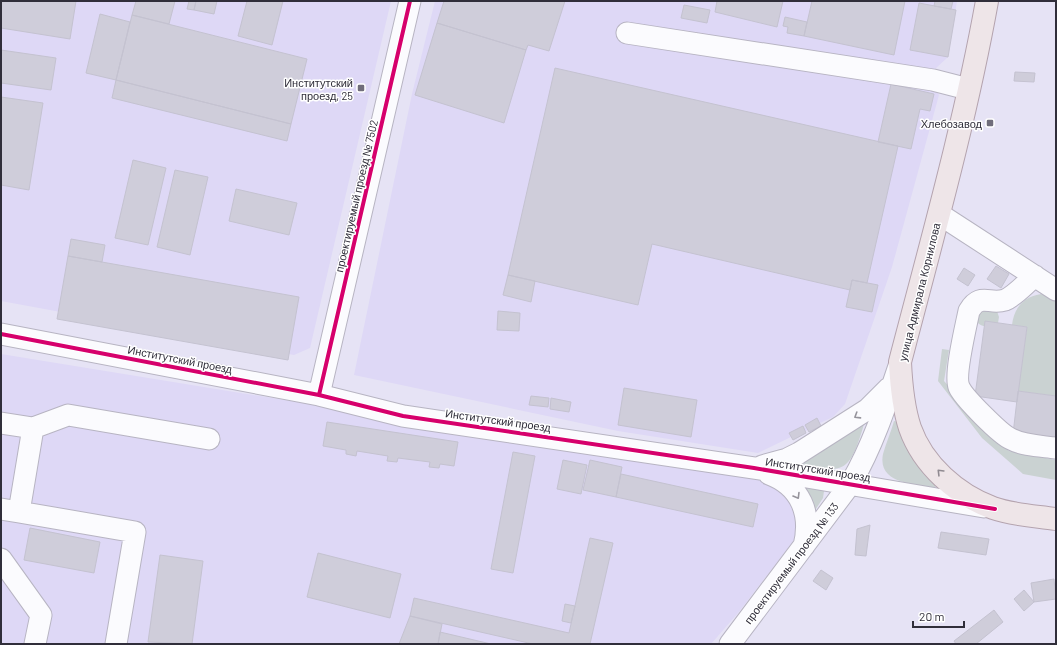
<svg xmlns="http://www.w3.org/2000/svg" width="1057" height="645" font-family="Barlow,sans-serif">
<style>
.built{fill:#ded8f6}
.green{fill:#cad2d2}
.building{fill:#cfcdda;stroke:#c4c2d0}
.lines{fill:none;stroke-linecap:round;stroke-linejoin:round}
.minor-casing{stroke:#b7b4c2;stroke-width:23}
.major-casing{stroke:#b4a3ae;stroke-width:24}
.minor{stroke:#fbfbfe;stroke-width:21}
.major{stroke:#eee5e8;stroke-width:22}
.cycleway-casing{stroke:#fff;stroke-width:6}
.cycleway{stroke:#d6006c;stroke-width:4}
.oneway{stroke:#96949c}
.oneway2{stroke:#8f8a91}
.poi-dot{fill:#706d7b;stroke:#fff;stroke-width:1.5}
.labels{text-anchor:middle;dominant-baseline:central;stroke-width:3;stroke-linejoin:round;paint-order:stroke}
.poi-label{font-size:11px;fill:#302e3a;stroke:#fff;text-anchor:end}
.street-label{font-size:11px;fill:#302e3a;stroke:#fff}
</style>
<rect width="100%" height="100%" fill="#e6e3f5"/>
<path class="built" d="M1,1H391L310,348L294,355L1,301Z
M435,1H957L948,57L935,69L932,86L939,95L892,267L845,404L833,417L820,423L821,426L809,432L808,430L805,431L806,433L793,440L791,437L758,453L618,431L354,375L412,94Z
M1,354L703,468L770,481L794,503L798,535L738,613L711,644H1Z"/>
<path class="green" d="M1041,294L1056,300V396L1018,391L1027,327L1012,325C1014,308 1023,297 1041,294Z
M980,308L997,311L999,317L998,323C990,326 983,329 977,322Z
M942,349L949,350L944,381L1009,451L1056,460V480L1023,474L982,438L938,381Z
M894,421L899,422L936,483L935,488C915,484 877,484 883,454C886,443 891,432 894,421Z
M864,424C849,476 843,474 793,462Z
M797,482L821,488L824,491L823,498L812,515Z"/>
<path class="building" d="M1,1H76L70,39L1,28Z
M136,1H175L169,24L132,15Z
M189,1H196L194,10L187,9Z
M196,1H217L214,14L194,10Z
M247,1H283L272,45L238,36Z
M444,1H565L549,51L528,45L526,50L437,23Z
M717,1H783L777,27L715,12Z
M812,1H905L894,55L804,36Z
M935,1H953L951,9L934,6Z
M919,3L956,10L948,57L910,50Z
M684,5L710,10L707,23L681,18Z
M100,14L130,22L116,80L86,73Z
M132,15L307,59L291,124L116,80Z
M785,17L807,22L804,36L787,33L788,27L783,26Z
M437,23L526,50L504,123L415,95Z
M1,50L56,58L51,90L1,83Z
M555,68L898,146L867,283L852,280L850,290L652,244L638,305L508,275Z
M1015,72L1035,73L1034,82L1014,81Z
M116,80L291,124L287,141L112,98Z
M891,84L934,94L930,111L920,109L911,149L878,142Z
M1,97L43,103L29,190L1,185Z
M133,160L166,168L148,245L115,238Z
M175,170L208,177L190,255L157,247Z
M236,189L297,203L289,235L229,221Z
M71,239L105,245L102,262L68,256Z
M68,256L299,297L288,360L57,319Z
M996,266L1009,274L1001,288L987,279Z
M964,268L975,275L968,286L957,279Z
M508,275L535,281L531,302L503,295Z
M852,280L878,285L872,312L846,307Z
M498,311L520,313L519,331L497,330Z
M985,321L1027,327L1017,402L975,396Z
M624,388L697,400L691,437L618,425Z
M1018,391L1056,396V440L1013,434Z
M531,396L549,398L548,407L529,405Z
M551,398L571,402L569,412L550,409Z
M817,418L821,426L809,432L805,425Z
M327,422L458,442L454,466L440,464L439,468L429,467L430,462L398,458L397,462L387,461L388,456L357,451L356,456L346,454V450L323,446Z
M803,426L806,433L793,440L789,433Z
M513,452L535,456L513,573L491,569Z
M563,460L587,465L581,494L557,489Z
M590,460L622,467L616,497L583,490Z
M621,474L758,504L753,527L616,497Z
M870,525L866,556L855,555L857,529Z
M30,528L100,542L94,573L24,560Z
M941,532L989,539L986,555L938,548Z
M590,538L613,543L590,644H533L410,616L414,598L569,633Z
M318,553L401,574L390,618L307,597Z
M160,555L203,561L192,644L148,642Z
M821,570L833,578L826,590L813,581Z
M1054,579L1056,599L1034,602L1031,583Z
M1024,590L1034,602L1024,611L1014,599Z
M565,604L575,606L571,623L562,621Z
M994,610L1003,622L976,644H956L954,641Z
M410,616L442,624L438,644H399Z
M440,632L491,644H438Z"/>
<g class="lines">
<defs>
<path id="minor" d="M627,33L933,80L968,89
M939,214L1056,290
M1035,276C1026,283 1015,296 1005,300C989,305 980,292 969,311C966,326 954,375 959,387C963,397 1001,435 1011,439C1024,446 1041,446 1056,448
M1,334L319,395L403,416L754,468L984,507
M319,395L410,1
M1,423L33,428L19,512L1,509
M33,428L68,415L209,439
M762,466L787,459L799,453L868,409L889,388
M769,474C801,486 812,514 804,546
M19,512L135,532L116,644
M1,559L41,615L35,644
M730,644L851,483C873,445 886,405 900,363"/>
<path id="major" d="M987,1C965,123 931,243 900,362C901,384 903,407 910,428C923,465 957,495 993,508C1012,515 1036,516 1056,519"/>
</defs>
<use href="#minor" class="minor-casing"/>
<use href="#major" class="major-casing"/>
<use href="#minor" class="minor"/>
<use href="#major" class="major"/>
<defs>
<path id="cycleway" d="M1,334L319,395L403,416L754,468L995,509
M319,395L410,1"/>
</defs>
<use href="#cycleway" class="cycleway-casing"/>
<use href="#cycleway" class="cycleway"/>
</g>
<defs><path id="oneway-chevron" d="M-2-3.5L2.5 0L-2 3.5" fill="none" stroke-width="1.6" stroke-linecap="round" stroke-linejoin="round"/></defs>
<g class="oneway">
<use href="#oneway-chevron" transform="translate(857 416) rotate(148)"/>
<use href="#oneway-chevron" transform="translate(797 496) rotate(59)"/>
</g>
<use class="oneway2" href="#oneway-chevron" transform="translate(940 472) rotate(-135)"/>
<g class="poi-dot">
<rect x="357" y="84" width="8" height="8" rx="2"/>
<rect x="986" y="119" width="8" height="8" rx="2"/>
</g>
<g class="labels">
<g class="poi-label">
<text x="353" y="82">Институтский<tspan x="353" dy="13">проезд, 25</tspan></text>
<text x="982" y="123">Хлебозавод</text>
</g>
<g class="street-label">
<text transform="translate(356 196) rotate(-77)">проектируемый проезд № 7502</text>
<text transform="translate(919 292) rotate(-76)">улица Адмирала Корнилова</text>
<text transform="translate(180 359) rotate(11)">Институтский проезд</text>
<text transform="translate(498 420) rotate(8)">Институтский проезд</text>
<text transform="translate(818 469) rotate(9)">Институтский проезд</text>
<text transform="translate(791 563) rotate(-53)">проектируемый проезд № 133</text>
</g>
</g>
<rect width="1057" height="645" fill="none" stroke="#302e3a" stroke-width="4"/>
<path d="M913 621v6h51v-6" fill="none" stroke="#302e3a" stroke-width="2"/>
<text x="919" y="621" font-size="12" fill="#302e3a" stroke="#ffffff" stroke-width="3" paint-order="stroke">20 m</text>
</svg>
